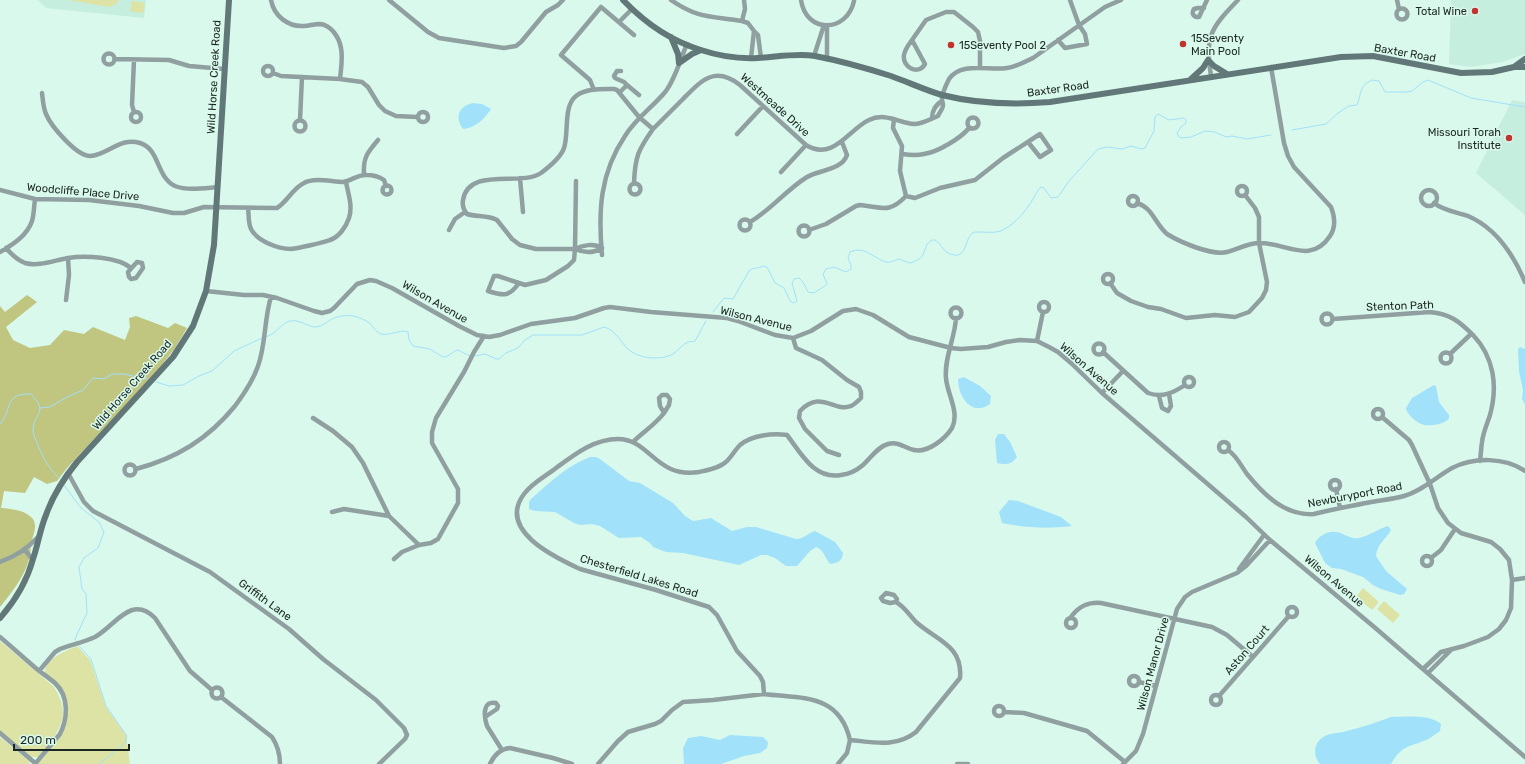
<svg xmlns="http://www.w3.org/2000/svg" width="1525" height="764" font-family="Rubik,sans-serif">
<style>
.built{fill:#c6eede}
.green{fill:#dde2a5}
.forest{fill:#c0c580}
.water{fill:#a2e1fa}
.lines{fill:none;stroke-linecap:round;stroke-linejoin:round}
.stream{stroke:#a2e1fa;stroke-width:1}
.minor{stroke:#909f9f;stroke-width:4.5}
.secondary{stroke:#627878;stroke-width:6}
.poi-dot{fill:#c2332f;stroke:#d9f9ec;stroke-width:1.5}
.labels{text-anchor:middle;dominant-baseline:central;stroke-width:3;stroke-linejoin:round;paint-order:stroke}
.poi-label{font-size:11px;fill:#1b2722;stroke:#d9f9ec;text-anchor:end}
.street-label{font-size:11px;fill:#1b2722;stroke:#d9f9ec}
</style>
<rect width="100%" height="100%" fill="#d9f9ec"/>
<path class="built" d="M38,0H146L144,18L46,8Z
M1451,0H1525V54L1503,62L1470,67L1449,64Z
M1512,100L1525,102V215L1476,173Z"/>
<path class="green" d="M69,0H119L116,4L109,7Z
M132,1L145,3L143,13L130,11Z
M1363,588L1379,602L1372,610L1356,597Z
M1384,601L1400,615L1393,623L1377,609Z
M0,641L53,686C74,716 58,733 38,757H31L0,731Z
M77,646L90,660L106,707L126,735L130,764H38L62,735L67,721L66,701L45,673C43,660 67,650 77,646Z
M0,737L29,761L30,764H0Z"/>
<path class="forest" d="M27,295L37,302L6,327L13,340L30,348L50,345L64,330L84,334L93,327L125,340L130,327L129,318L136,316L168,328L175,323L187,328L175,348L158,370L67,468L57,481L47,484L34,477L25,493L4,491L1,508C11,509 24,510 31,517C39,524 33,535 31,543C30,547 31,552 30,556C25,576 13,591 0,607V306L5,312Z"/>
<path class="water" d="M473,103L482,104L491,109C484,119 476,128 463,129C454,117 459,106 473,103Z
M1520,347L1525,349V404L1522,399L1523,390L1519,371L1518,349Z
M964,377L980,386L991,396L990,404C988,405 984,408 981,408C966,410 958,392 958,379Z
M1434,385L1436,386L1439,402L1449,415V418C1446,424 1432,426 1425,425C1418,424 1407,415 1406,408L1412,398Z
M998,434H1004L1010,442L1017,457C1011,465 1006,465 997,463L995,440Z
M590,457H596L600,459L629,481L640,483L673,503L685,516L693,521L711,518L732,531L747,527H756L796,539C804,539 808,533 815,531L835,542L843,553C842,561 838,563 830,564C825,558 824,550 816,547L810,551L797,566H786L775,558L767,555H761L739,565L683,553L666,552L653,547L650,543L641,537L619,538L600,526L592,524L580,525L574,523L555,512L535,511L529,509V502L531,499C549,483 568,465 590,457Z
M1009,500L1018,501L1061,517L1072,526C1050,529 1024,528 1002,523L999,512Z
M1388,526L1391,530C1386,539 1377,544 1376,556L1386,571L1407,589L1404,594L1400,595L1381,589L1373,585L1363,577L1341,569L1332,568L1325,563L1315,543C1319,536 1327,531 1336,532C1344,533 1351,540 1359,538C1369,536 1378,529 1388,526Z
M1391,717C1406,717 1429,714 1441,724L1440,731C1435,734 1431,738 1426,740C1408,748 1403,744 1391,764H1320C1312,756 1314,741 1325,736C1330,733 1338,733 1343,732C1360,728 1375,723 1391,717Z
M730,735L763,737L768,742L767,748L760,753L744,756L721,764H684L683,748L688,738L701,736L720,740Z"/>
<g class="lines">
<path class="stream" d="M1292,130L1326,124L1338,113L1349,106L1357,105C1362,93 1358,87 1372,80L1379,81L1385,92H1407L1412,91L1423,82L1428,80L1471,98L1525,107
M713,312L724,298L733,299L749,271C753,267 758,269 763,266L767,267L775,283L784,288L790,301L793,303L797,301L792,283L794,279L799,278L803,282L808,292L814,293L825,286L827,284L823,274L826,269L834,267L846,272L851,269V265L848,258L850,252C865,245 874,259 886,262C891,263 895,260 899,259L910,263C923,259 923,255 927,244L932,240H935C941,243 942,250 948,253C967,262 964,241 972,233C977,230 994,235 1003,230C1015,224 1026,211 1033,199C1036,195 1037,190 1041,187L1044,188L1051,198L1058,197L1069,181L1098,149L1107,147L1122,149L1131,146L1141,149L1145,148L1154,131L1155,117L1158,114L1169,120L1184,118L1186,120V123L1181,127L1177,133L1179,137L1182,138L1191,137L1205,131L1215,132L1226,137L1232,136L1247,139L1271,135
M265,337C276,335 280,324 290,321C300,319 307,327 316,327C322,326 326,323 330,320C337,316 348,314 357,317C360,318 365,320 368,322C373,325 375,332 381,334C391,336 399,329 408,332L409,340L413,346L430,349L443,357C450,357 452,351 458,350L470,356
M475,356L485,354L496,359H499L506,353L518,348L525,340L533,335H582L604,327C614,330 619,338 625,346C635,358 657,361 671,355C677,352 681,346 686,343C689,341 692,342 695,341L706,321
M156,382L169,386L183,385L199,376L212,371L234,351L262,338
M40,408L50,407L67,397L83,390L93,378L104,379L112,374H124L147,379
M0,424C13,410 3,393 31,394C49,413 34,412 33,430C33,436 44,460 48,465C51,470 56,475 60,479
M64,485L81,508L99,522L104,532L98,548L84,558L79,567L82,589L86,594L87,613L75,639L77,642
M78,645L91,659L106,706L127,736L125,743L99,764"/>
<path class="minor" d="M271,0C274,16 288,27 304,26C309,26 314,24 320,24C331,25 339,37 341,48C343,58 341,69 340,79
M389,0L428,32L439,38L504,48L516,46L521,42L546,12L558,5L563,0
M671,0C698,19 712,16 742,21L748,23L754,31L751,58
M801,0C806,34 847,33 854,1
M1397,0L1399,9
M1204,8H1198L1194,9C1192,12 1192,15 1196,17H1199L1207,0
M1396.5 14a5.5 5.5 0 1 1 11 0a5.5 5.5 0 1 1-11 0Z
M742,21L745,9L744,0
M619,22L632,9
M754,31L758,35L761,58
M912,40L926,20L946,12H954L973,27L978,32L980,41V67
M912,40L925,64C918,76 902,67 904,55C905,49 909,44 912,40Z
M1058,40L1065,48L1087,44L1085,34L1079,25L1070,0
M103.5 59a5.5 5.5 0 1 1 11 0a5.5 5.5 0 1 1-11 0Z
M814,56L824,25
M115,59L169,60L189,66L224,69
M827,59V25
M134,60L132,105L134,112
M263 71a5 5 0 1 1 10 0a5 5 0 1 1-10 0Z
M273,73L281,76L340,79L362,82L368,87L379,105L385,111L396,116L417,117
M1211,76C1205,36 1210,29 1238,0
M627,85L639,95
M594,90L590,80L561,55L601,7L634,35
M620,92L627,85L624,82L615,78L614,76L617,71H621
M42,93C43,100 43,107 46,114C51,126 77,157 91,156C109,154 120,137 140,143C160,149 156,177 175,186C188,191 205,188 218,187
M131 117a5 5 0 1 1 10 0a5 5 0 1 1-10 0Z
M418 117a5 5 0 1 1 10 0a5 5 0 1 1-10 0Z
M967.5 123a5.5 5.5 0 1 1 11 0a5.5 5.5 0 1 1-11 0Z
M932,118C932,111 936,104 942,101
M894,119L893,128L902,146L900,171L906,196
M300,120L302,77
M294.5 126a5.5 5.5 0 1 1 11 0a5.5 5.5 0 1 1-11 0Z
M737,134L763,106
M902,154C909,155 916,156 924,154C938,152 961,138 969,128
M781,172L806,145
M364,174C363,158 367,153 378,140
M520,178L523,212
M634,183C635,157 638,150 653,129
M629.5 189a5.5 5.5 0 1 1 11 0a5.5 5.5 0 1 1-11 0Z
M382.5 190a4.5 4.5 0 1 1 9 0a4.5 4.5 0 1 1-9 0Z
M1237 191a5 5 0 1 1 10 0a5 5 0 1 1-10 0Z
M0,190L35,199L89,200L139,206L173,213H184L204,207L277,208C288,201 293,188 304,183C315,177 332,182 343,182C351,181 358,174 367,175C373,175 378,176 384,180L386,186
M1421 198a8 8 0 1 1 16 0a8 8 0 1 1-16 0Z
M1128 201a5 5 0 1 1 10 0a5 5 0 1 1-10 0Z
M1137,203C1153,208 1155,224 1167,234C1180,242 1212,256 1227,252C1238,249 1248,243 1260,243C1286,243 1311,265 1330,236C1336,227 1335,217 1331,207L1294,167L1288,156L1284,143L1271,67
M1434,203C1444,211 1457,212 1468,216C1496,228 1514,256 1525,282
M248,208C249,215 248,223 251,229C257,241 278,249 291,249C299,248 322,243 330,240C339,237 346,227 349,218C353,206 348,193 346,182
M739.5 225a5.5 5.5 0 1 1 11 0a5.5 5.5 0 1 1-11 0Z
M750,222C771,210 786,190 807,177C819,170 842,170 847,155L842,142
M798.5 231a5.5 5.5 0 1 1 11 0a5.5 5.5 0 1 1-11 0Z
M449,230L455,219L465,212
M809,230L826,224L856,206L860,205C882,207 889,214 906,196L915,198L940,188L975,180L1003,158L1040,134L1051,150L1040,157L1028,142
M6,248C12,255 17,260 25,263C38,267 55,260 68,258C85,255 118,257 131,268
M602,248C594,253 584,253 575,249H536L520,245L512,239L497,220C488,215 476,217 467,214C463,209 462,205 463,200C469,166 521,187 541,173C549,167 561,157 564,148C569,134 563,106 576,96C586,88 602,89 614,89L617,90L639,117L653,129C663,119 672,110 682,100C701,81 714,65 740,85L806,145C833,162 849,129 869,120C885,112 899,123 914,124C923,124 930,119 938,116C939,113 943,109 943,105C943,103 942,101 942,99C942,93 946,85 949,79C961,61 990,71 1007,68C1016,67 1025,62 1033,58L1105,7L1121,0
M575,249C583,245 594,243 602,248
M0,252C12,245 27,236 32,221C34,215 34,206 35,199
M602,255C598,211 600,173 625,136C636,118 653,107 666,91C676,77 680,60 687,44
M137,262L142,263L143,268L136,278L131,279L129,277L128,272Z
M1103 279a5 5 0 1 1 10 0a5 5 0 1 1-10 0Z
M519,283C509,297 504,296 488,291L494,276H498L525,285L546,280L568,266L574,260L575,249L576,181
M1110,283L1117,293L1131,301L1148,307L1161,309L1186,318L1215,315L1235,317L1249,312L1262,298L1266,290L1267,282L1259,243V217L1255,208L1245,195
M206,291L244,295H263L277,298L314,311L322,313L330,311L334,308L357,284L370,280L376,281L392,288L459,326L477,335L489,337L500,335L531,324L575,318L604,308L610,307L651,312L727,318L738,321L775,335L793,338L811,331L843,311L856,309L873,315L909,337L951,348L961,349L988,347L1006,342L1020,340L1037,341L1049,347L1058,352L1071,363L1102,393L1246,517L1270,540L1373,626L1525,757
M66,300L69,275L68,258
M1039 307a5 5 0 1 1 10 0a5 5 0 1 1-10 0Z
M950.5 313a5.5 5.5 0 1 1 11 0a5.5 5.5 0 1 1-11 0Z
M1321.5 319a5.5 5.5 0 1 1 11 0a5.5 5.5 0 1 1-11 0Z
M1333,319L1430,312C1450,314 1459,321 1473,335C1494,357 1498,386 1490,415C1487,424 1483,433 1482,442C1481,448 1481,454 1480,461
M793,338L796,348L822,360L847,380L859,387L861,392V398C858,401 854,405 851,406C834,413 821,389 800,411L799,418L805,429L827,451L839,455
M1037,341L1043,312
M1093.5 349a5.5 5.5 0 1 1 11 0a5.5 5.5 0 1 1-11 0Z
M1103,352L1148,393C1162,398 1173,393 1185,385
M1440.5 358a5.5 5.5 0 1 1 11 0a5.5 5.5 0 1 1-11 0Z
M1450,354L1471,334
M1184 382a5 5 0 1 1 10 0a5 5 0 1 1-10 0Z
M1102,393L1123,371
M662,395H667L670,399L669,405L664,413L660,406L659,398Z
M1159,396L1162,408L1168,411L1171,406L1169,394
M1373 414a5 5 0 1 1 10 0a5 5 0 1 1-10 0Z
M1382,417L1409,440L1412,445L1430,484L1438,508L1448,523L1461,533L1491,542L1500,549L1509,560L1512,580L1511,608L1506,620L1499,629L1488,637L1464,646L1441,652L1423,669
M313,418L333,431L352,447L363,463L389,516L419,545
M633,442C643,432 656,424 664,413
M1219 447a5 5 0 1 1 10 0a5 5 0 1 1-10 0Z
M1228,450C1237,456 1241,466 1247,474C1264,495 1285,516 1314,514C1333,509 1352,506 1371,502C1382,500 1394,499 1404,496C1422,491 1436,477 1452,468C1474,457 1505,457 1525,471
M124.5 470a5.5 5.5 0 1 1 11 0a5.5 5.5 0 1 1-11 0Z
M136,469C177,458 208,439 235,406C244,394 253,381 258,366C266,344 264,319 271,297
M68,473L84,502L93,511L210,572L289,629L323,659L376,700L404,728L407,735L405,739L379,764
M1330 485a5 5 0 1 1 10 0a5 5 0 1 1-10 0Z
M1336,489L1340,508
M332,512L344,509L389,516
M25,550L33,560
M1422 561a5 5 0 1 1 10 0a5 5 0 1 1-10 0Z
M1431,558L1441,550L1455,529
M394,559L402,552L419,545L431,543L438,539L458,503V489L432,443V432L436,418L464,372L474,352L484,336
M0,562C14,557 28,548 38,537
M1239,569L1264,535
M1512,580L1525,578
M886,593L894,595L897,599L896,602L890,603L883,601L881,598Z
M896,602C905,607 909,615 916,622C936,640 963,645 960,678L916,732C896,748 873,742 850,740C839,693 802,699 764,694L763,682L760,676L737,651L717,615L709,607L656,590L580,569C554,557 497,530 524,494C532,483 546,476 556,468C575,454 594,439 618,439C650,439 656,479 699,472C708,470 720,468 727,461C732,456 735,450 740,445C752,435 773,433 787,435C801,453 814,480 841,475C850,474 856,471 863,465C871,458 877,447 888,444C899,441 904,448 914,450C928,453 945,439 952,428C960,412 947,394 946,378C944,358 955,338 956,318
M1287 612a5 5 0 1 1 10 0a5 5 0 1 1-10 0Z
M1071,617C1079,606 1088,602 1101,603L1212,627L1227,635L1253,657
M1066 623a5 5 0 1 1 10 0a5 5 0 1 1-10 0Z
M0,637C13,648 25,659 38,670C43,674 49,678 55,683C69,696 68,718 60,734L35,764
M39,671L55,652L60,649C71,645 84,642 95,637C115,626 131,594 155,618L190,671L212,690
M1428,673L1451,650
M1129 681a5 5 0 1 1 10 0a5 5 0 1 1-10 0Z
M1139,682L1156,686
M211.5 693a5.5 5.5 0 1 1 11 0a5.5 5.5 0 1 1-11 0Z
M1211 700a5 5 0 1 1 10 0a5 5 0 1 1-10 0Z
M1219,696L1288,617
M221,697L272,737C278,746 280,753 280,764
M994 711a5 5 0 1 1 10 0a5 5 0 1 1-10 0Z
M1005,712L1024,713L1087,731L1125,762
M485,717L497,709L498,706L496,703C482,700 484,717 487,726L502,750
M0,733L35,763
M490,764C494,755 500,749 510,748L553,758L572,764
M598,764L618,741L628,732L655,724L661,721L672,710L683,702L713,700L764,694
M838,764L847,753L850,740
M957,764H968
M1123,764L1136,751L1143,734L1177,609L1185,597L1192,592L1237,573L1246,566L1270,540"/>
<path class="secondary" d="M623,0C645,23 671,41 701,50C719,56 739,59 758,58C777,57 796,53 815,56C841,61 866,68 891,76C908,82 925,90 942,95C978,104 1014,105 1050,102L1341,57L1373,56L1461,73L1492,72L1514,67H1525
M671,37L678,54L679,63
M679,63L692,54L701,50
M1514,67L1525,59
M1191,79L1203,68L1208,60L1214,66L1227,74
M0,618C15,601 27,581 33,559C38,545 40,529 46,515C53,495 64,478 77,462L173,357L193,326L206,291L214,245L229,0"/>
</g>
<g class="poi-dot">
<circle cx="1475" cy="11" r="4"/>
<circle cx="1183" cy="44" r="4"/>
<circle cx="951" cy="45" r="4"/>
<circle cx="1509" cy="138" r="4"/>
</g>
<g class="labels">
<g class="poi-label">
<text x="1467" y="11">Total Wine</text>
<text x="1191" y="38" text-anchor="start">15Seventy<tspan x="1191" dy="13">Main Pool</tspan></text>
<text x="959" y="45" text-anchor="start">15Seventy Pool 2</text>
<text x="1501" y="132">Missouri Torah<tspan x="1501" dy="13">Institute</tspan></text>
</g>
<g class="street-label">
<text transform="translate(1405 53) rotate(10)">Baxter Road</text>
<text transform="translate(214 77) rotate(-87)">Wild Horse Creek Road</text>
<text transform="translate(1058 89) rotate(-8)">Baxter Road</text>
<text transform="translate(775 105) rotate(42)">Westmeade Drive</text>
<text transform="translate(83 192) rotate(5)">Woodcliffe Place Drive</text>
<text transform="translate(435 302) rotate(30)">Wilson Avenue</text>
<text transform="translate(1400 306) rotate(-2)">Stenton Path</text>
<text transform="translate(756 319) rotate(14)">Wilson Avenue</text>
<text transform="translate(1089 369) rotate(41)">Wilson Avenue</text>
<text transform="translate(132 385) rotate(-49)">Wild Horse Creek Road</text>
<text transform="translate(1355 495) rotate(-11)">Newburyport Road</text>
<text transform="translate(639 576) rotate(17)">Chesterfield Lakes Road</text>
<text transform="translate(1334 581) rotate(40)">Wilson Avenue</text>
<text transform="translate(265 600) rotate(36)">Griffith Lane</text>
<text transform="translate(1247 650) rotate(-49)">Aston Court</text>
<text transform="translate(1153 664) rotate(-75)">Wilson Manor Drive</text>
</g>
</g>
<path d="M14 744v6h115v-6" fill="none" stroke="#1b2722" stroke-width="2"/>
<text x="20" y="744" font-size="12" fill="#1b2722" stroke="#d9f9ec" stroke-width="3" paint-order="stroke">200 m</text>
</svg>
